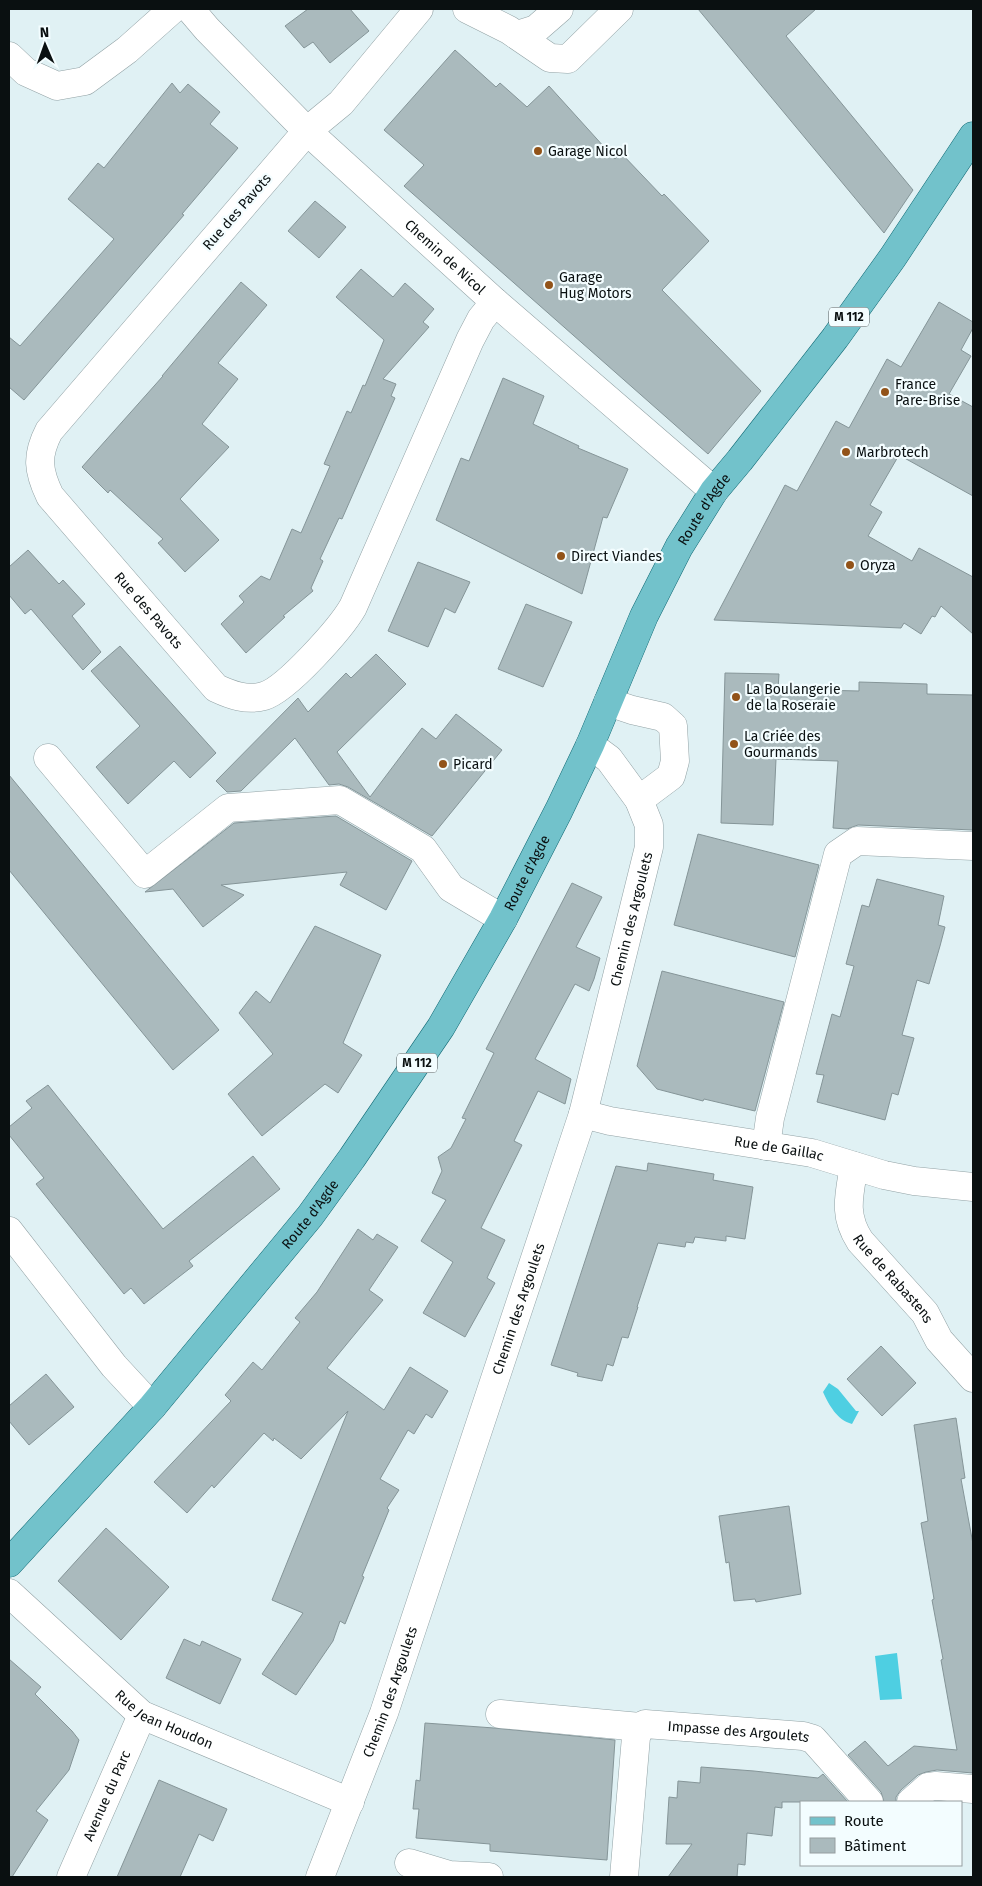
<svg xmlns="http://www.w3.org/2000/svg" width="982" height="1886" font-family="'Fira Sans',sans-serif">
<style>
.water{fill:#4ecfe2}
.building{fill:#aababd;stroke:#859598}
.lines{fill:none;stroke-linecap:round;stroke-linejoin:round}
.minor-casing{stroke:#92a2a5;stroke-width:29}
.major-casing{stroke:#106974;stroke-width:29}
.minor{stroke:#fff;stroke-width:28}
.major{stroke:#72c2cb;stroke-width:28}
.poi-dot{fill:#925319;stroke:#f3fdff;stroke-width:2}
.labels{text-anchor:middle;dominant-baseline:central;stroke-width:4.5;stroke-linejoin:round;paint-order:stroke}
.shield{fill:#f3fdff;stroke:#505758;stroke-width:1}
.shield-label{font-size:12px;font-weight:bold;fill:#0a1011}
.poi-label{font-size:14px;fill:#0a1011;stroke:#f3fdff;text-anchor:start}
.street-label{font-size:14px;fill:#0a1011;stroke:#f3fdff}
</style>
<rect width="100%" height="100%" fill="#e0f1f4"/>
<path class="water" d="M829,1383L838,1389L856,1411H859L852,1424C837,1420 829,1405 823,1392Z
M897,1653L902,1699L880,1700L875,1656Z"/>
<path class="building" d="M308,9H350L369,31L330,63L313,42L304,48L285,26Z
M698,9H816L786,36L913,190L884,233Z
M455,50L496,87L500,83L527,107L549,86L615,159L621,153L662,196L664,194L709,241L662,290L761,391L708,454L404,186L424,165L384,130Z
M172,83L180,93L188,84L220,112L210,124L238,148L182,214L184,215L24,400L9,387V337L20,346L114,239L68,199L98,163L104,168Z
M315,201L346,227L319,258L288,231Z
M361,269L393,297L405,283L434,309L423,322L429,327L383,379L396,384L391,396L395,398L342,519L339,518L320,559L323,561L311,588L313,591L283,616L285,617L246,653L221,624L244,602L239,596L261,576L270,580L292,529L301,533L330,466L324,464L347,411L351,413L363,385L365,386L384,340L336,297Z
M241,282L267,305L218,363L238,379L202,424L229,447L180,499L219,540L185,572L158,543L163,539L110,490L108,493L82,467L163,376H162Z
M939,302L973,322V328L961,350L971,356L949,394L973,407V496L899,455L870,505L882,512L868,536L912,561L919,548L973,577V634L941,606L935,617L932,616L921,634L904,623L901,628L714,620L785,485L797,491L836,421L849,428L887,359L901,367Z
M503,378L544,396L533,424L579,446L578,448L628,469L607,518L603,517L582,594L436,520L461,458L469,461Z
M28,550L59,584L63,580L85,604L72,616L101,652L83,670L31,609L25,614L9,595V567Z
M418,562L470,582L455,613L445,608L428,647L388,631Z
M526,604L572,622L543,687L498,669Z
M120,646L216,753L190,778L174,761L128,804L96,767L140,726L91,671Z
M376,654L406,684L337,752L370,797L422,728L436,739L456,714L502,750L432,836L348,787L339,784L329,785L295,738L241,791L227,792L216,781L298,698L308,712L346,673L351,678Z
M725,673L779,674L778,689L859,691V682L927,684V694L973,695V830L858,825L847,829L833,828L838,761L776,759L773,825L721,823Z
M9,775L219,1030L173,1070L9,870Z
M336,816L412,861L386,910L340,885L347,872L221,885L244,895L203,927L173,889L145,892L234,823Z
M698,834L819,865L795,957L674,925Z
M877,879L944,896L938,925L945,927L940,946L929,984L917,980L902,1035L914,1038L898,1095L892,1093L885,1120L817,1102L824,1075L816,1074L832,1014L840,1017L854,966L846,964L862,905L869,907Z
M572,883L602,897L576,947L600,958L594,979L589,991L575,984L535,1059L571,1079L565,1104L538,1091L514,1141L522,1145L481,1228L505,1240L487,1278L495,1283L465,1337L423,1313L453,1262L421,1241L446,1200L432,1193L442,1171L438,1157L451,1148L466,1119L462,1118L494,1053L486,1049Z
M315,926L381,955L343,1043L362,1055L338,1093L325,1084L262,1136L228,1094L273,1054L239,1013L256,991L270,1003Z
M662,971L784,1002L755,1111L704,1099L703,1101L657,1089L637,1066Z
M48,1085L163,1229L253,1156L280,1189L189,1261L193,1266L144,1304L131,1288L124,1294L36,1184L44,1178L9,1135V1127L32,1108L26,1101Z
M648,1163L714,1174L713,1180L753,1187L745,1239L726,1236V1241L695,1237L693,1243L686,1242L685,1247L658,1243L637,1307H638L628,1338L622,1337L613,1366L607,1364L602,1381L577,1376L578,1373L551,1365L616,1166L647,1171Z
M358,1229L373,1240L377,1234L398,1247L369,1290L383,1300L327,1368L384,1410L410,1367L448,1391L432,1418L426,1414L414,1434L408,1430L380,1479L399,1490L387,1508L389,1510L362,1576L364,1577L345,1624L340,1621L333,1641L296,1695L262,1674L303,1613L272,1600L348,1411L301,1459L274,1438L273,1441L264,1433L214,1488L212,1485L187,1513L154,1482L231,1401L225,1395L253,1362L262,1370L300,1322L295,1318L317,1292Z
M881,1346L916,1383L882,1416L847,1379Z
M46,1374L74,1407L29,1445L9,1421V1406Z
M956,1418L965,1478L961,1479L973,1544V1773L937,1770L926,1772L918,1775L901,1790L896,1797V1802H884L881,1792L848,1755L865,1741L888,1766L914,1746L957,1750L941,1660L943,1659L932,1600L934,1599L921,1523L928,1521L914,1425Z
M789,1506L801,1594L756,1602L755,1599L734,1601L729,1562L726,1563L719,1516Z
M106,1528L169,1587L121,1640L58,1581Z
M184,1639L200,1646L202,1641L241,1659L220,1704L166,1678Z
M9,1659L41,1687L35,1694L72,1731L79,1740L69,1770L36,1811L48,1820L12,1877H9Z
M425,1723L494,1728L615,1740L607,1860L490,1851V1844L416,1838L419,1809H413L416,1780L420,1781Z
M701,1767L754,1771L818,1778L823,1774L848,1802H782V1808L775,1807L772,1836L747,1833L745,1865L738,1864L737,1877H668L692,1844H666L669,1797L677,1798L678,1781L700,1783Z
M159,1780L227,1809L213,1841L199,1834L180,1877H117Z"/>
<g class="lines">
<defs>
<g id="minor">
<path id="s1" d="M190,9L207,29L307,131L495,302L714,491"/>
<path id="s2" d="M419,9L341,103L307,131L49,431C36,456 38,471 50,496L216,688C231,695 247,701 264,696C287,689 341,628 353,607L470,340L481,319L495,302"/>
<path d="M467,9L509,30L550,58L568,59L619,9"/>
<path d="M517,35L536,29L559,9"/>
<path d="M9,56L26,72L57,86L85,81L127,50L173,9"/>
<path d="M608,702L632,710L663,717L673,726L675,761L671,776L639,800"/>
<path d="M48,758L145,874L228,808L340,800L423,849L451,888L503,919"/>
<path id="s3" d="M583,1114L610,1121L812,1153L884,1175L914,1181L973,1187"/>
<path d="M766,1146L770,1118L838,854L857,841L973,846"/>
<path id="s4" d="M854,1166C849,1196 843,1215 860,1241L925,1313L939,1340L973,1378"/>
<path d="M9,1231L114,1366L152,1407"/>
<path id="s5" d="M9,1593L142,1715L350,1802"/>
<path d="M500,1714L640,1727"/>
<path d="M911,1802L928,1787L936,1786L973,1789"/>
<path d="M409,1863L449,1875L489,1877"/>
<path id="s6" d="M71,1877L142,1715"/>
<path id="s7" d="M320,1877L384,1713L583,1114L649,847V825L639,800L609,759L590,745"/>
<path id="s8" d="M624,1877L636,1737L640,1727L645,1724L803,1736L813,1739L869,1802"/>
</g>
<g id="major">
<path id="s9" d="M9,1563L152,1407L310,1216L352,1158L441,1027L503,919L559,810L590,745L644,616L679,547L714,491L740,460L835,338L893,257L973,136"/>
</g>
</defs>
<use href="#minor" class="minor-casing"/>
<use href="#major" class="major-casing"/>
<use href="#minor" class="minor"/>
<use href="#major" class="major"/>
</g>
<g class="poi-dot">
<circle cx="538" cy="151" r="5"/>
<circle cx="549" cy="285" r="5"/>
<circle cx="885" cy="392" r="5"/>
<circle cx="846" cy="452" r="5"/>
<circle cx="561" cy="556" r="5"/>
<circle cx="850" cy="565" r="5"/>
<circle cx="736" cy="697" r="5"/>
<circle cx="734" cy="744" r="5"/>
<circle cx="443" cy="764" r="5"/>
</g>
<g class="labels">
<g class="shield">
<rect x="829" y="307.5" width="40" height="19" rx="4"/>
<rect x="397" y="1053.5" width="40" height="19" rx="4"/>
</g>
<g class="shield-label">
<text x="849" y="317">M 112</text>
<text x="417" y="1063">M 112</text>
</g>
<g class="poi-label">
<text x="548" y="151">Garage Nicol</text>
<text x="559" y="277">Garage<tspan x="559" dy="16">Hug Motors</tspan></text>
<text x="895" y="384">France<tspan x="895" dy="16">Pare-Brise</tspan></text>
<text x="856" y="452">Marbrotech</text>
<text x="571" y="556">Direct Viandes</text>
<text x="860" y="565">Oryza</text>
<text x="746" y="689">La Boulangerie<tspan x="746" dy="16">de la Roseraie</tspan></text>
<text x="744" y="736">La Criée des<tspan x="744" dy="16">Gourmands</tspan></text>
<text x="453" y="764">Picard</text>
</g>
<g class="street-label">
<text transform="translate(237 212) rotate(-49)">Rue des Pavots</text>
<text stroke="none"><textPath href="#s1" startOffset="356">Chemin de Nicol</textPath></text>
<text stroke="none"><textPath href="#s9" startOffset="1271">Route d'Agde</textPath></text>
<text stroke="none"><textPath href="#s2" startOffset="781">Rue des Pavots</textPath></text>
<text stroke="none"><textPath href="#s9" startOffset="866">Route d'Agde</textPath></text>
<text stroke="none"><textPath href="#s7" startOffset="1008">Chemin des Argoulets</textPath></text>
<text stroke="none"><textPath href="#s3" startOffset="199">Rue de Gaillac</textPath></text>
<text stroke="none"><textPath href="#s9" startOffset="461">Route d'Agde</textPath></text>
<text stroke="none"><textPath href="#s4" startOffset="128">Rue de Rabastens</textPath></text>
<text stroke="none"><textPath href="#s7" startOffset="602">Chemin des Argoulets</textPath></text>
<text stroke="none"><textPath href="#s7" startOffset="198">Chemin des Argoulets</textPath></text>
<text stroke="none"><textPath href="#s5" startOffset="202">Rue Jean Houdon</textPath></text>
<text stroke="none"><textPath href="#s8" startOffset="251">Impasse des Argoulets</textPath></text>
<text stroke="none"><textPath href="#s6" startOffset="89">Avenue du Parc</textPath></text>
</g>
</g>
<rect width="982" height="1886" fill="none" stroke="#0a1011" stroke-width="20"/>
<rect x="800" y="1801" width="162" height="65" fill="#f3fdff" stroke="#969ea0"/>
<rect x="810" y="1817" width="25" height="8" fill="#72c2cb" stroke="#969ea0"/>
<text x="844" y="1826" font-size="15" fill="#0a1011">Route</text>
<rect x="810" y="1838" width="25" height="15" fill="#aababd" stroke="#969ea0"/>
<text x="844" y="1851" font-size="15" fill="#0a1011">Bâtiment</text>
<g transform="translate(45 45) rotate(358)" stroke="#f3fdff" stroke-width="4" paint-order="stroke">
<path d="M0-4L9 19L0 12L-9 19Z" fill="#0a1011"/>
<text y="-8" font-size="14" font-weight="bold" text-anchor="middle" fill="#0a1011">N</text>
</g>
</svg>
